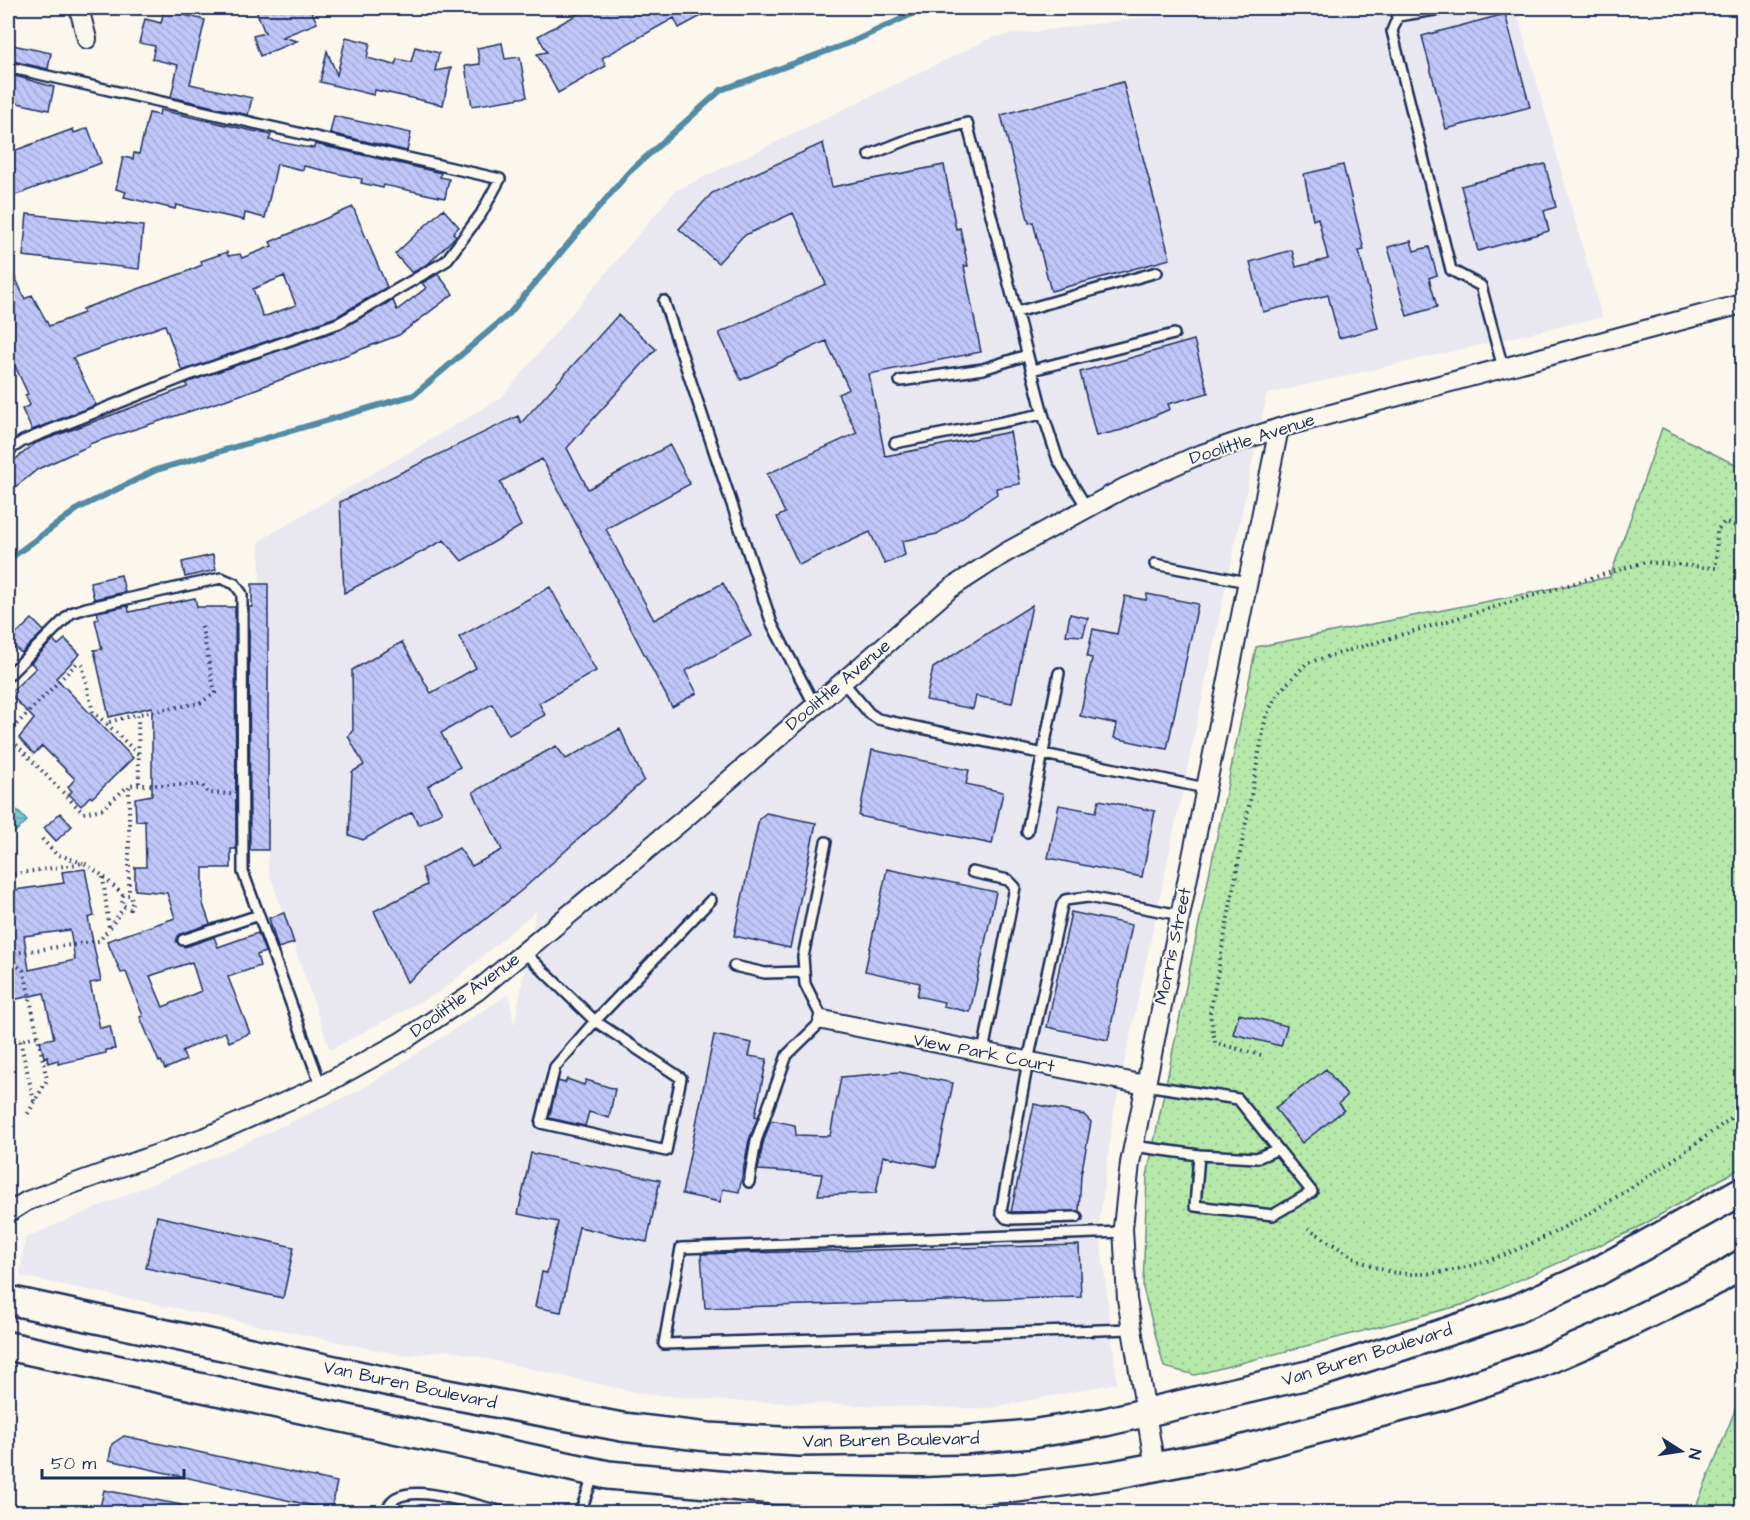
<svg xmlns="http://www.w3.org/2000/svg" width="1750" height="1520" font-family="'Architects Daughter',sans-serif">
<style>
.built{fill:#e9e8f0}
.grass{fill:url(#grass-dots);stroke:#688c84;stroke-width:1.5}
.water{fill:url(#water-rules);stroke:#538ba4;stroke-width:1.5}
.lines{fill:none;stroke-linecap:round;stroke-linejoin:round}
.stream{stroke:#538ba4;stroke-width:6}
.building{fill:url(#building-back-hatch);stroke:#1b2f5e;stroke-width:1.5;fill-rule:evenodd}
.lane-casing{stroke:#1b2f5e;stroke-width:14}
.street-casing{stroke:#1b2f5e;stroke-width:22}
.primary-casing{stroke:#1b2f5e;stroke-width:32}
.path{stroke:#1b2f5e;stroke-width:4;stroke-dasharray:1.5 4.5;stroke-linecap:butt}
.lane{stroke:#fbf7ec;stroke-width:9}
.street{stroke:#fbf7ec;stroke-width:18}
.primary{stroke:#fbf7ec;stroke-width:27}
.labels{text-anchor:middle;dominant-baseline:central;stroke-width:4.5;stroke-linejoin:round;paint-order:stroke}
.street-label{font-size:18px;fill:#1b2f5e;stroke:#fbf7ec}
</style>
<defs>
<pattern id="grass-dots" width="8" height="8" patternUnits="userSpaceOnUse" patternTransform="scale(1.5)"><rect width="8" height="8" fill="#b6e9a9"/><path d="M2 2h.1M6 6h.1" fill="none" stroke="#9cc894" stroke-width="1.8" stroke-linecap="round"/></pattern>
<pattern id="water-rules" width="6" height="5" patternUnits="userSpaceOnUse" patternTransform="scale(1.5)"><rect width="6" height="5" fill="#78c9d2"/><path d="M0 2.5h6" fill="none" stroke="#62a4ae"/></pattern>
<pattern id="building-back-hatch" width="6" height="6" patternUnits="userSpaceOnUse" patternTransform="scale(1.5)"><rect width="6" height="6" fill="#bfc6f8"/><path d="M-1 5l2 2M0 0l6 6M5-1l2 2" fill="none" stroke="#a4aad7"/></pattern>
</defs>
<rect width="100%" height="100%" fill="#fbf7ec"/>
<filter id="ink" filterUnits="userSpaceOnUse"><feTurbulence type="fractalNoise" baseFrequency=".0167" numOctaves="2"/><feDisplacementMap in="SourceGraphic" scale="12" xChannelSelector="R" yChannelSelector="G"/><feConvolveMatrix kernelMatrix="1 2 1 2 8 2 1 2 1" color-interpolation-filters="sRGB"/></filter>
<g filter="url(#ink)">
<path class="built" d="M1217,8H1516L1602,317L1267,394L1113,1117L1099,1225L1117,1383L985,1409L730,1401L643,1394L448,1350L406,1356L20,1276L25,1238L215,1157L362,1089L509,994L514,1026L536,911L444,989L330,1050L268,869L259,541L501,398L675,191L993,37Z"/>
<path class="grass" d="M1662,428L1742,468V1167L1634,1230L1462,1305L1195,1375L1164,1367L1143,1288L1147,1176L1256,647L1610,577Z
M1742,1393V1512H1694Z"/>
<path class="water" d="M8,801L27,821L13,834L8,828Z"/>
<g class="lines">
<path class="stream" d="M8,560L79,508L156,470L414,395L509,314L628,173L721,90L852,42L925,8"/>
</g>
<path class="building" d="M255,8H310L317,23L282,37L297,41L260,56L253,36L265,33Z
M589,8H716L679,28L674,18L602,58L606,66L558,93L537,54L547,52L538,36Z
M164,10L205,20L190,84L252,98L248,115L171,97L178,65L152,59L155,46L139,43L145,19L161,23Z
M1505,14L1530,107L1446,129L1422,36Z
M346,37L370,43L367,58L395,65L397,59L411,62L415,47L439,53L435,71L451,68L443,105L375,90L374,95L320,82L327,51L337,75Z
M502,43L505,59L520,57L527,97L472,106L465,66L480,64L477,48Z
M8,44L51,53L48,69L8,60Z
M8,74L54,87L49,110L8,101Z
M1123,82L1170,259L1051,291L1033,222L1029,223L1001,115Z
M160,110L271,135L269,140L304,147L314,148L315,144L441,173L440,177L449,179L445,198L384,185L383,188L361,183L362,179L304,166L303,170L277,164L265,218L245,213L244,220L176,205L175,209L124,197L126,192L116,189L123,157L133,159L134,153L139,154L149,113L159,115Z
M334,116L411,133L407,151L330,133Z
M88,128L101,163L8,198V153L73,129L74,133Z
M823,143L832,187L944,165L956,229L960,228L968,266H964L981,352L869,374L885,456L1010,432L1020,484L996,488L997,494L937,534L902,541L905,555L885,564L870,532L799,565L777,517L785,513L767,474L857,433L838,394L849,389L826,341L741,380L719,333L826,284L793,213L743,236L718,263L679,229L712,193Z
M1545,164L1556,207L1544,211L1549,231L1478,251L1461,186Z
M1343,165L1364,250L1359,251L1378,328L1339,338L1328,295L1263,312L1250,262L1292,250L1296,267L1328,259L1318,218L1313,220L1304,174Z
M353,207L387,287L336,317L182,371L165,325L73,358L96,405L32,430L22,409L30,405L25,395L28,394L8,351V261L25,299L32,295L49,326L84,313L82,309L183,273L202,265L201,261L227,252L228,256L240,254L242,258L272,246L270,242ZM284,276L296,305L263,317L253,289Z
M443,209L459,227L453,233L456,236L429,263L412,273L395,254Z
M27,214L143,226L139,269L23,256Z
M1411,241L1414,251L1429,247L1437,275L1429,278L1437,307L1407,316L1388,247Z
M438,274L453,294L399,335L240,395L89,444V446L38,469L8,493V465L36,443L187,387L186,383L191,381L341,329L393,300L397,310L426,288L422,283Z
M618,315L656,349L567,448L588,489L670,445L690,484L606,529L654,620L723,583L751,636L685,671L697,693L672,707L542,459L500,482L521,526L462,561L444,540L344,593L340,502L518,416L521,423Z
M1194,340L1208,393L1168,404L1170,409L1122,430L1096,436L1080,372Z
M213,555L216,570L185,577L182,562Z
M121,575L125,592L94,599L90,582Z
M252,584H268V850H250L249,607H252Z
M550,587L596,671L539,703L545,715L509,735L492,704L441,733L460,767L428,786L442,812L419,825L412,812L363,840L349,835L352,772L364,765L348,736L353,730L352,670L402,642L431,693L476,668L459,637Z
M1147,594L1198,604L1167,749L1114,738L1117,724L1080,716L1092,658L1087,657L1093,629L1117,634L1125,596L1146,600Z
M195,598L197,607H235L236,849H231V868H203V904L210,924L180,934L176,942L185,947L214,937L218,947L258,933L265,952L257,955L260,966L228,977L250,1033L229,1042L225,1032L182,1051L186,1060L165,1069L161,1061L159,1062L140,1017L143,1016L126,972L121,973L107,941L175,918L167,893L135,890V867H146L145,820L136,821L135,798L152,795V707L109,717L94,650L102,649L95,620L99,619L97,612L128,606L129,612ZM192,962L201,991L163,1007L150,976Z
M1032,605L1012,703L976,696L973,709L926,700L933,668Z
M1070,614L1088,618L1083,636L1066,635Z
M32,619L44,631L21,653L9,641Z
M65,639L80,654L56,678L133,758L92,798L90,796L81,806L69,794L72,791L68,787L75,779L42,746L34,754L19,738L34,719L11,695V692L36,668L31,663L53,640L58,645Z
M620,729L644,780L522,890L407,982L374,911L427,885L422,868L459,848L472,866L502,850L473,792L556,746L566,759Z
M872,750L969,770L966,784L1003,792L992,844L859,816Z
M1099,800L1155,811L1142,877L1048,858L1059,805L1096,812Z
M60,813L72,826L56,841L44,828Z
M766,813L816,823L790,948L734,936L759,819Z
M85,869L94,916L88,918L101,981L90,983L100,1028L110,1026L115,1049L106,1050V1053L58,1064V1060L48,1063L47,1056L44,1057L40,1041L54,1038L44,993L8,1001V891L64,883L62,872ZM70,930L75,960L29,970L24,936Z
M887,869L996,892L970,1012L943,1006L944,1002L917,996L920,983L865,971Z
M1071,912L1132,925L1108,1040L1047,1027Z
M284,913L294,943L278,948L269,918Z
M1239,1014L1287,1026L1281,1046L1233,1034Z
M714,1035L752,1043L749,1056L767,1059L755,1116L758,1117L749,1140L739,1192L723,1189L720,1202L682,1194Z
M1326,1069L1347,1096L1339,1103L1344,1110L1302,1143L1275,1108Z
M899,1072L953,1083L936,1167L883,1156L876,1193L818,1195L822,1174L758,1170L763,1143L771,1120L795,1125L796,1135L830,1136L841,1077Z
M567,1079L584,1085L586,1080L615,1089L609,1118L589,1112L585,1126L549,1118L558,1081L565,1083Z
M1034,1104L1084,1115L1091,1122L1081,1175L1079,1211L1011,1212Z
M531,1153L660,1180L647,1242L579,1227L561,1312L535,1307L542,1272L547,1273L558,1222L518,1214Z
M157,1216L294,1247L283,1298L146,1268Z
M1079,1245L1081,1297L705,1308L701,1254Z
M124,1436L337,1482L331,1510L109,1460L112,1444Z
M104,1490L182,1505L181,1512H99Z"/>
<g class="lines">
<defs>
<path id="lane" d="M1447,8L1398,16L1392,31L1451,270L1481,286L1503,368
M8,67L500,179L481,214L446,261L339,323L189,375L23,441L8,451
M869,155L912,138L967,123L1043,414L1058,460L1087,508
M664,301L772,624L814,704
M1017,312L1157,272
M1032,370L1174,334
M900,381L983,369L1027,355
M895,443L1043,414
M1155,564L1247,582
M8,676L71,613L86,608L221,578L235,584L242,594L243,872L321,1086
M843,682L869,713L878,719L1205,788
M1027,832L1059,673
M972,872L1008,880L1015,887L983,1052
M183,940L259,915
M524,952L595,1021L711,900
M734,966L765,973L804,972
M595,1021L681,1078L666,1151L541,1123L555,1067Z
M1133,1146L1199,1155L1195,1206L1273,1215L1312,1192L1238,1099L1145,1085
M1199,1155L1257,1158L1278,1149
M749,1182L756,1141L787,1055L823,1020L805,984L803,957L826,842
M1077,1217L1012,1219L1006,1218L1001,1212L1028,1061L1062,905L1065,900L1088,897L1180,915
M1123,1232L681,1248L664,1344L1131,1329
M385,1512C388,1508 391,1500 396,1498C422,1484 477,1507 504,1512
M580,1512L594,1475"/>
<path id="street" d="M79,8L87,39
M823,1020L1145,1085
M8,1213L27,1201L67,1186L208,1136L321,1086L401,1042L477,991L683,820L951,588L1005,553L1126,487L1196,456L1279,428L1742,304
M1155,1467L1127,1299L1123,1228L1130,1163L1279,428"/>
<path id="primary" d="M8,1300L437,1392L622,1427L708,1437L799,1442L962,1440L1031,1434L1105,1422L1325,1371L1434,1336L1516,1309L1593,1274L1742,1191
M8,1346L608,1475L774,1490L923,1492L1017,1488L1113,1475L1233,1452L1443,1396L1538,1364L1605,1335L1717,1280L1742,1264"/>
</defs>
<use href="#lane" class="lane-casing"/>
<use href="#street" class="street-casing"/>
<use href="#primary" class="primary-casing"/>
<path class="path" d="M82,664L93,712L106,723
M8,733L78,662
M8,736L83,813L102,809L128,786
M138,754L106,723L138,714
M139,783L138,714L200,703L215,693L201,623
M42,839L56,854L83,863
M8,875L84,863L103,876L123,895H129V785H202L208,793L232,794
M103,877L109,929L124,907
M123,895L122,905L130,909L133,900L129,895
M8,954L99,941L109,929
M8,960L23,970L26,980L47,1080L26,1117
M8,1043L20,1040
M1261,1055L1215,1043L1210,1013L1266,716L1279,692L1307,663L1645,562L1716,568L1717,530L1724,522L1742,528
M34,1101L20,1040L38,1036
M1308,1228C1335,1245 1365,1269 1398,1273C1504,1286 1659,1171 1742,1110"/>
<use href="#lane" class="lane"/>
<use href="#street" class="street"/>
<use href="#primary" class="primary"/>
</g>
</g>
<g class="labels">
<g class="street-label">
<text transform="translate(1252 439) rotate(-18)">Doolittle Avenue</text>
<text transform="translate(838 685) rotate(-40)">Doolittle Avenue</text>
<text transform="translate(1173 946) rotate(-78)">Morris Street</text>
<text transform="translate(465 995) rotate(-36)">Doolittle Avenue</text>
<text transform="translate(984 1053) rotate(11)">View Park Court</text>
<text transform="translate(1367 1355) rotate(-17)">Van Buren Boulevard</text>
<text transform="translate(410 1385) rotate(12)">Van Buren Boulevard</text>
<text transform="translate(891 1440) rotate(-1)">Van Buren Boulevard</text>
</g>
</g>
<rect width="1750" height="1520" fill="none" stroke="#fbf7ec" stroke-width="30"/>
<rect x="15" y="15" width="1720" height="1490" fill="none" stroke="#1b2f5e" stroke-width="2" filter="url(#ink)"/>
<g transform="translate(1681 1451) rotate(102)" stroke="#fbf7ec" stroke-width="4.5" paint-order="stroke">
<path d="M0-4.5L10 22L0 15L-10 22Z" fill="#1b2f5e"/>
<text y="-9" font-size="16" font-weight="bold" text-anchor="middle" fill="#1b2f5e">N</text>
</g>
<path d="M42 1469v9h142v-9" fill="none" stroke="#1b2f5e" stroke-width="3"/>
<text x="51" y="1469" font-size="18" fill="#1b2f5e" stroke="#fbf7ec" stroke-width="4.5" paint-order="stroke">50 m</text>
</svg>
